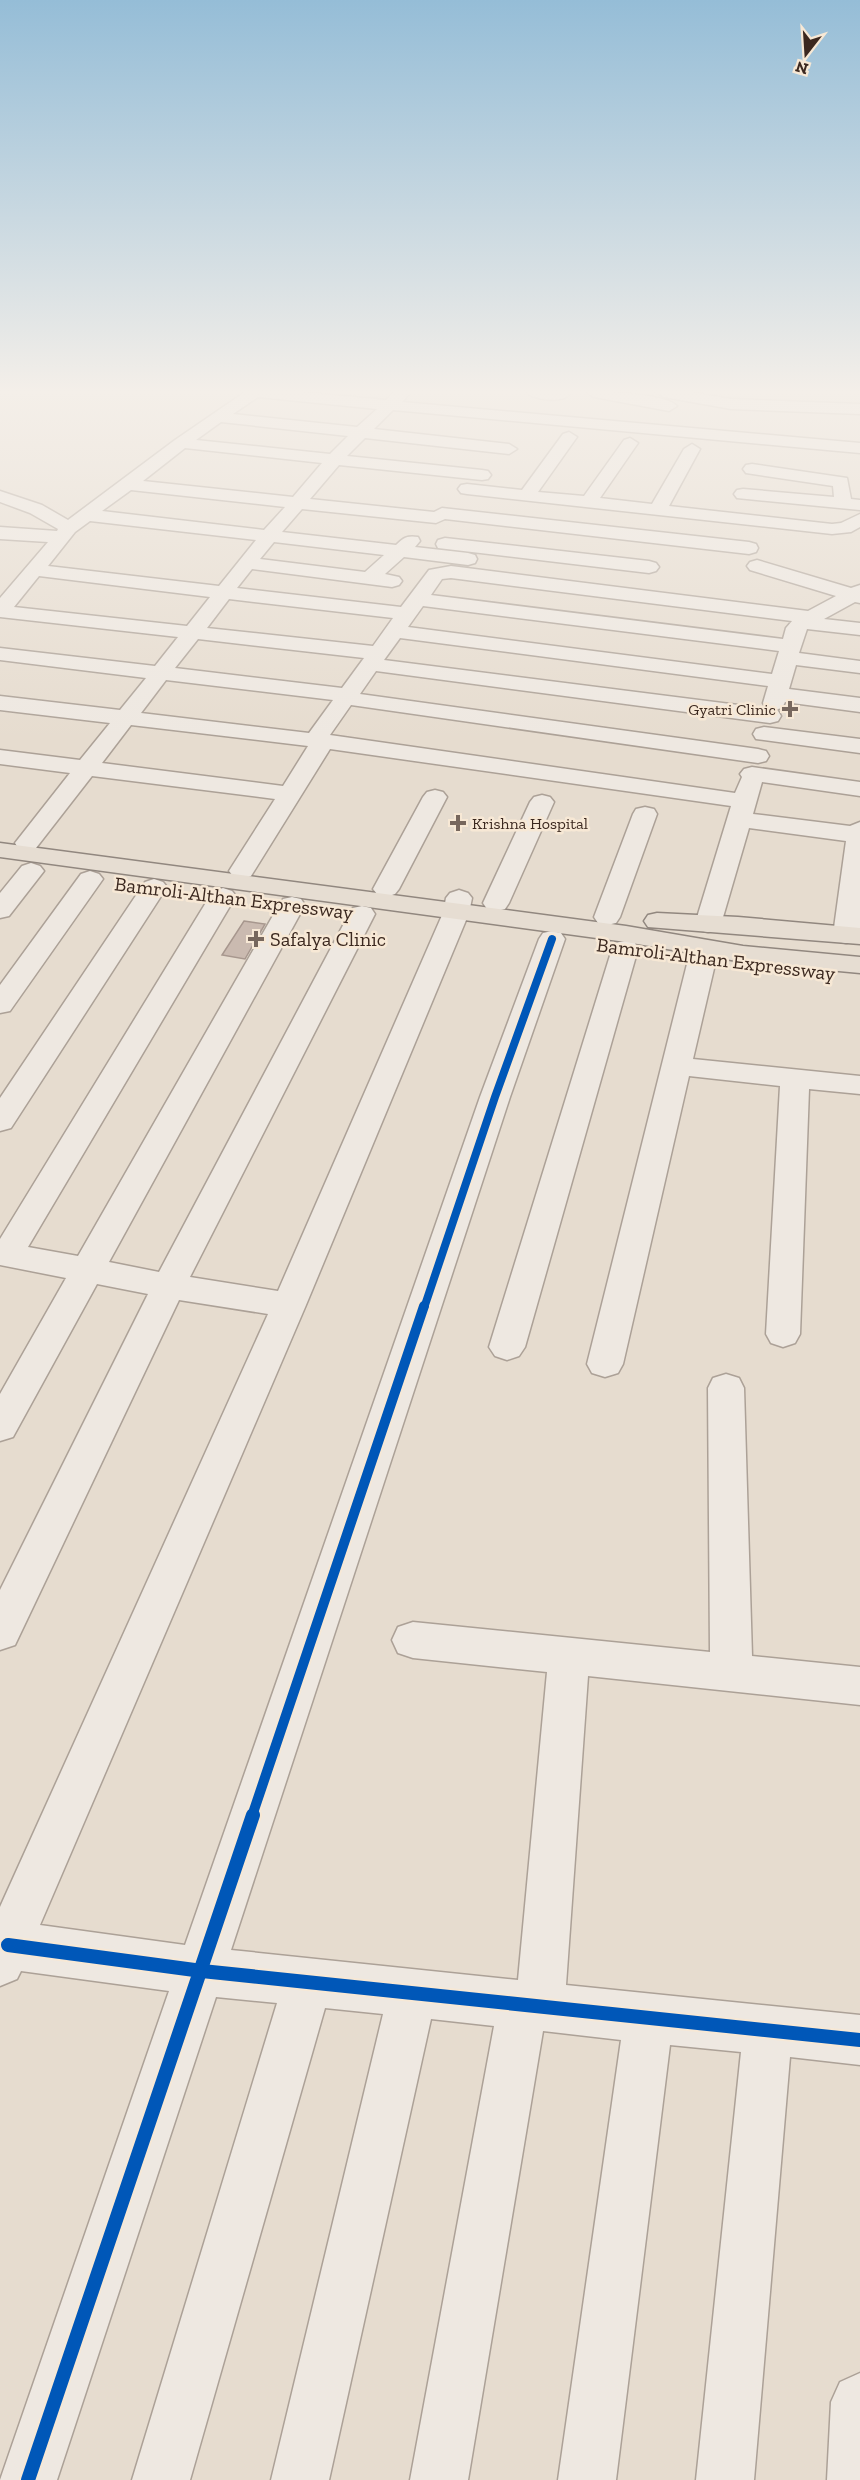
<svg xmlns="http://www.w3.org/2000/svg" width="860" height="2480" font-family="'Zilla Slab',serif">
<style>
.building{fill:#cabab0;stroke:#a7978e;stroke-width:1.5}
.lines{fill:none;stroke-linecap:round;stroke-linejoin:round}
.minor-casing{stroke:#aca197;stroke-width:3}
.major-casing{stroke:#91877f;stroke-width:3}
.minor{fill:#eee8e1;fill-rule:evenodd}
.major{fill:#e6ddd2;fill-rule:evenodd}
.cycleway-far2-casing{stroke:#f7e8d5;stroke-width:12}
.cycleway-far1-casing{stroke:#f7e8d5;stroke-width:14}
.cycleway-casing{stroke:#f7e8d5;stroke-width:18}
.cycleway-far2{stroke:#0057b8;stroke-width:8}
.cycleway-far1{stroke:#0057b8;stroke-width:10}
.cycleway{stroke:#0057b8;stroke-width:14}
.poi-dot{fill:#77675d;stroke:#f7e8d5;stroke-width:2}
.labels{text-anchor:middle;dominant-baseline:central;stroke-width:5;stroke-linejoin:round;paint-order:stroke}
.far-poi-label{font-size:16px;fill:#3b281f;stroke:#f7e8d5;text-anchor:end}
.street-label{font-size:20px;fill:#3b281f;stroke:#f7e8d5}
.poi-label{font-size:20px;fill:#3b281f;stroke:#f7e8d5;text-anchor:start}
</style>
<rect width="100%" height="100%" fill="#e6dccf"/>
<path class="building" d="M244,921L265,924L245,959L222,955Z"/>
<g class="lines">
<defs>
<path id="minor" d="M245,392H300L386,400L394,392H411L402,402L860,443V453L393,410L374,429L509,444L517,449L509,454L365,438L347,456L482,470L488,471L491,475L488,479L482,480L339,465L310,499L434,512L442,508L749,542L756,544L758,548L756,552L749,554L445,519L436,523L302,509L282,532L396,545C403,538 407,535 418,537L420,541L415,547L468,553L475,555L477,559L475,563L468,565L404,557L385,574L399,577L402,581L399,585L392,587L252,569L237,588L401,607L429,570L451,566L808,611L836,596L750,570L747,566L750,562L757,560L851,588L860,585V603L855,602L824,619L860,623V635L807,629L799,653L860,661V673L796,665L789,689L860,698V712L785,702L782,708L774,710L766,708L763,703L768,686L400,638L384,660L770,709L778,711L781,716L778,721L770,723L376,671L360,694L758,749L766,751L769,756L766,761L758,763L351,705L330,735L735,793L742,777L740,774L744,769L752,767L860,782V796L762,782L753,814L850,826L860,822V930L855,941L846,943L837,941L833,935L846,841L749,828L721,924L717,930L708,932L699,930L695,924L731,806L330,749L251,876L242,879L233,876L229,871L275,799L92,776L36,848L27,850L18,848L15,843L70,773L0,764V750L80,760L110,723L0,710V696L120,710L146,678L0,660V648L155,666L178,637L0,617V598L48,542L0,539V527L57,531L58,529L30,513L0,502V491L42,505L68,520L175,440ZM258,397L377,409L357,427L233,414ZM221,422L348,436L330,454L196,440ZM185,448L322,463L293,497L143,481ZM131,490L285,507L264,530L102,511ZM90,521L256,540L219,586L48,566L75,532ZM274,542L384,555L365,572L260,559ZM39,576L210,597L187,626L14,607ZM451,578L792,621L786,628L783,639L431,595L442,579ZM229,599L393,618L373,646L207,628ZM423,606L779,651L772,674L408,627ZM198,639L364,658L342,688L175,668ZM166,680L333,700L309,733L141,713ZM131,725L308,746L283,786L102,763Z
M526,392H567L569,395C561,403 534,400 526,392Z
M586,392C603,391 667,394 677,406L669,411L594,397Z
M656,392H689L731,399L860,404V414L731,409L664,397Z
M569,432L577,437L538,492L584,496L624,440L630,438L638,443L600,498L652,504L684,449L692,444L700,449L669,506L832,524L841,523L860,514V527L851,532L832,534L467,494L461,493L458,489L461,485L467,484L522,490L563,434Z
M752,464L847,478L851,499L860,500V510L737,498L734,494L737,490L743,489L834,497L833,486L746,473L743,469L746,465Z
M445,538L649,561L656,563L659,567L656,571L649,573L438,548L436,544L438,540Z
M764,727L860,739V753L756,739L753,734L756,729Z
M435,790L443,792L447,797L399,889L395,894L386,897L377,894L373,889L423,797L427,792Z
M542,795L550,797L554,802L509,903L505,909L496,911L487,909L483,903L530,802L534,797Z
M645,807L654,809L657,814L620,917L616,923L607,925L598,923L594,917L633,814L636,809Z
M31,863L40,866L44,871L9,916L0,918V893L22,866Z
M90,871L99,874L103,879L10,1011L0,1013V985L81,874Z
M154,879L163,882L167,887L11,1128L0,1131V1098L145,882Z
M223,888L232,891L236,896L28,1247L78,1256L279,905L283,899L292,897L301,899L305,905L109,1262L159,1272L349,914L353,908L362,906L371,908L375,914L190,1277L278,1291L443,913L446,898L450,893L459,890L468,893L472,898L469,913L306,1305L40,1925L185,1945L480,1097L539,939L543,933L552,931L561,933L565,939L510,1097L231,1950L518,1980L547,1672L413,1658L398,1653L392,1640L398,1627L413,1622L710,1652L708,1388L713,1378L726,1374L739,1378L744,1388L752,1656L860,1667V1705L588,1676L566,1985L860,2015V2065L790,2057L754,2480H696L741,2052L670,2045L616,2480H558L621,2040L543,2031L468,2480H410L494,2026L431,2019L329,2480H271L383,2014L325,2008L190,2480H132L277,2003L216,1997L57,2480H0L169,1991L21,1971L17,1979L0,1986V1907L268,1314L179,1300L15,1645L0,1650V1590L148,1294L97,1284L13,1437L0,1441V1394L66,1278L0,1265V1239L210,896L214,891Z
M625,941L635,943L638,949L525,1347L519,1356L507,1360L495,1356L489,1347L612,949L615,943Z
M702,952L712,954L716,960L693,1059L860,1076V1094L809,1089L800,1334L795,1343L783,1347L771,1343L766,1334L780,1086L689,1076L623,1364L618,1373L605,1377L592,1373L587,1364L688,960L692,954Z
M860,2373V2480H827L831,2402L840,2382Z"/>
<path id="major" d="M0,843L626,926L743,946L860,957V973L743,962L626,942L0,857Z
M657,913L738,917L860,928V944L648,927L644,921L648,915Z"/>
</defs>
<use href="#minor" class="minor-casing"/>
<use href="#major" class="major-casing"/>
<use href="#minor" class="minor"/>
<use href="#major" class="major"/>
<defs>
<path id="cycleway-far2" d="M424,1308L495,1097L552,939"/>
<path id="cycleway-far1" d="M252,1816L424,1306"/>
<path id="cycleway" d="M8,1945L202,1971L860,2040
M28,2480L253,1815"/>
</defs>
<use href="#cycleway-far2" class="cycleway-far2-casing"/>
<use href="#cycleway-far1" class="cycleway-far1-casing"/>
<use href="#cycleway" class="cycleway-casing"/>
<use href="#cycleway-far2" class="cycleway-far2"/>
<use href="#cycleway-far1" class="cycleway-far1"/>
<use href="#cycleway" class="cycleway"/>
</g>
<linearGradient id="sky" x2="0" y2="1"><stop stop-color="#95bdd7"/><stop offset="0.53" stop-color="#f4efe9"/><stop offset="1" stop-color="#f4efe9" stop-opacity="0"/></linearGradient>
<rect width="860" height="739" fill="url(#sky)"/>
<g class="poi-dot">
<path d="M787 700h6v6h6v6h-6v6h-6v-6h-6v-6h6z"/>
<path d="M455 814h6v6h6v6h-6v6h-6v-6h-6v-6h6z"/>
<path d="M253 930h6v6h6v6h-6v6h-6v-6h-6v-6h6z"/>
</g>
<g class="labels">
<g class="far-poi-label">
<text x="776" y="709">Gyatri Clinic</text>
<text x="472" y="823" text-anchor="start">Krishna Hospital</text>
</g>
<g class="street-label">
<text transform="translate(234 898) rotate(7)">Bamroli-Althan Expressway</text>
<text transform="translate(716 959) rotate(7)">Bamroli-Althan Expressway</text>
</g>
<g class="poi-label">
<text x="270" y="939">Safalya Clinic</text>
</g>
</g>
<g transform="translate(806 54) rotate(197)" stroke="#f7e8d5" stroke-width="4.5" paint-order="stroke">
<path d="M0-4.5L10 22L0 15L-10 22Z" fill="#3b281f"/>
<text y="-9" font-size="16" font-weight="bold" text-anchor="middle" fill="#3b281f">N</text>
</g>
</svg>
